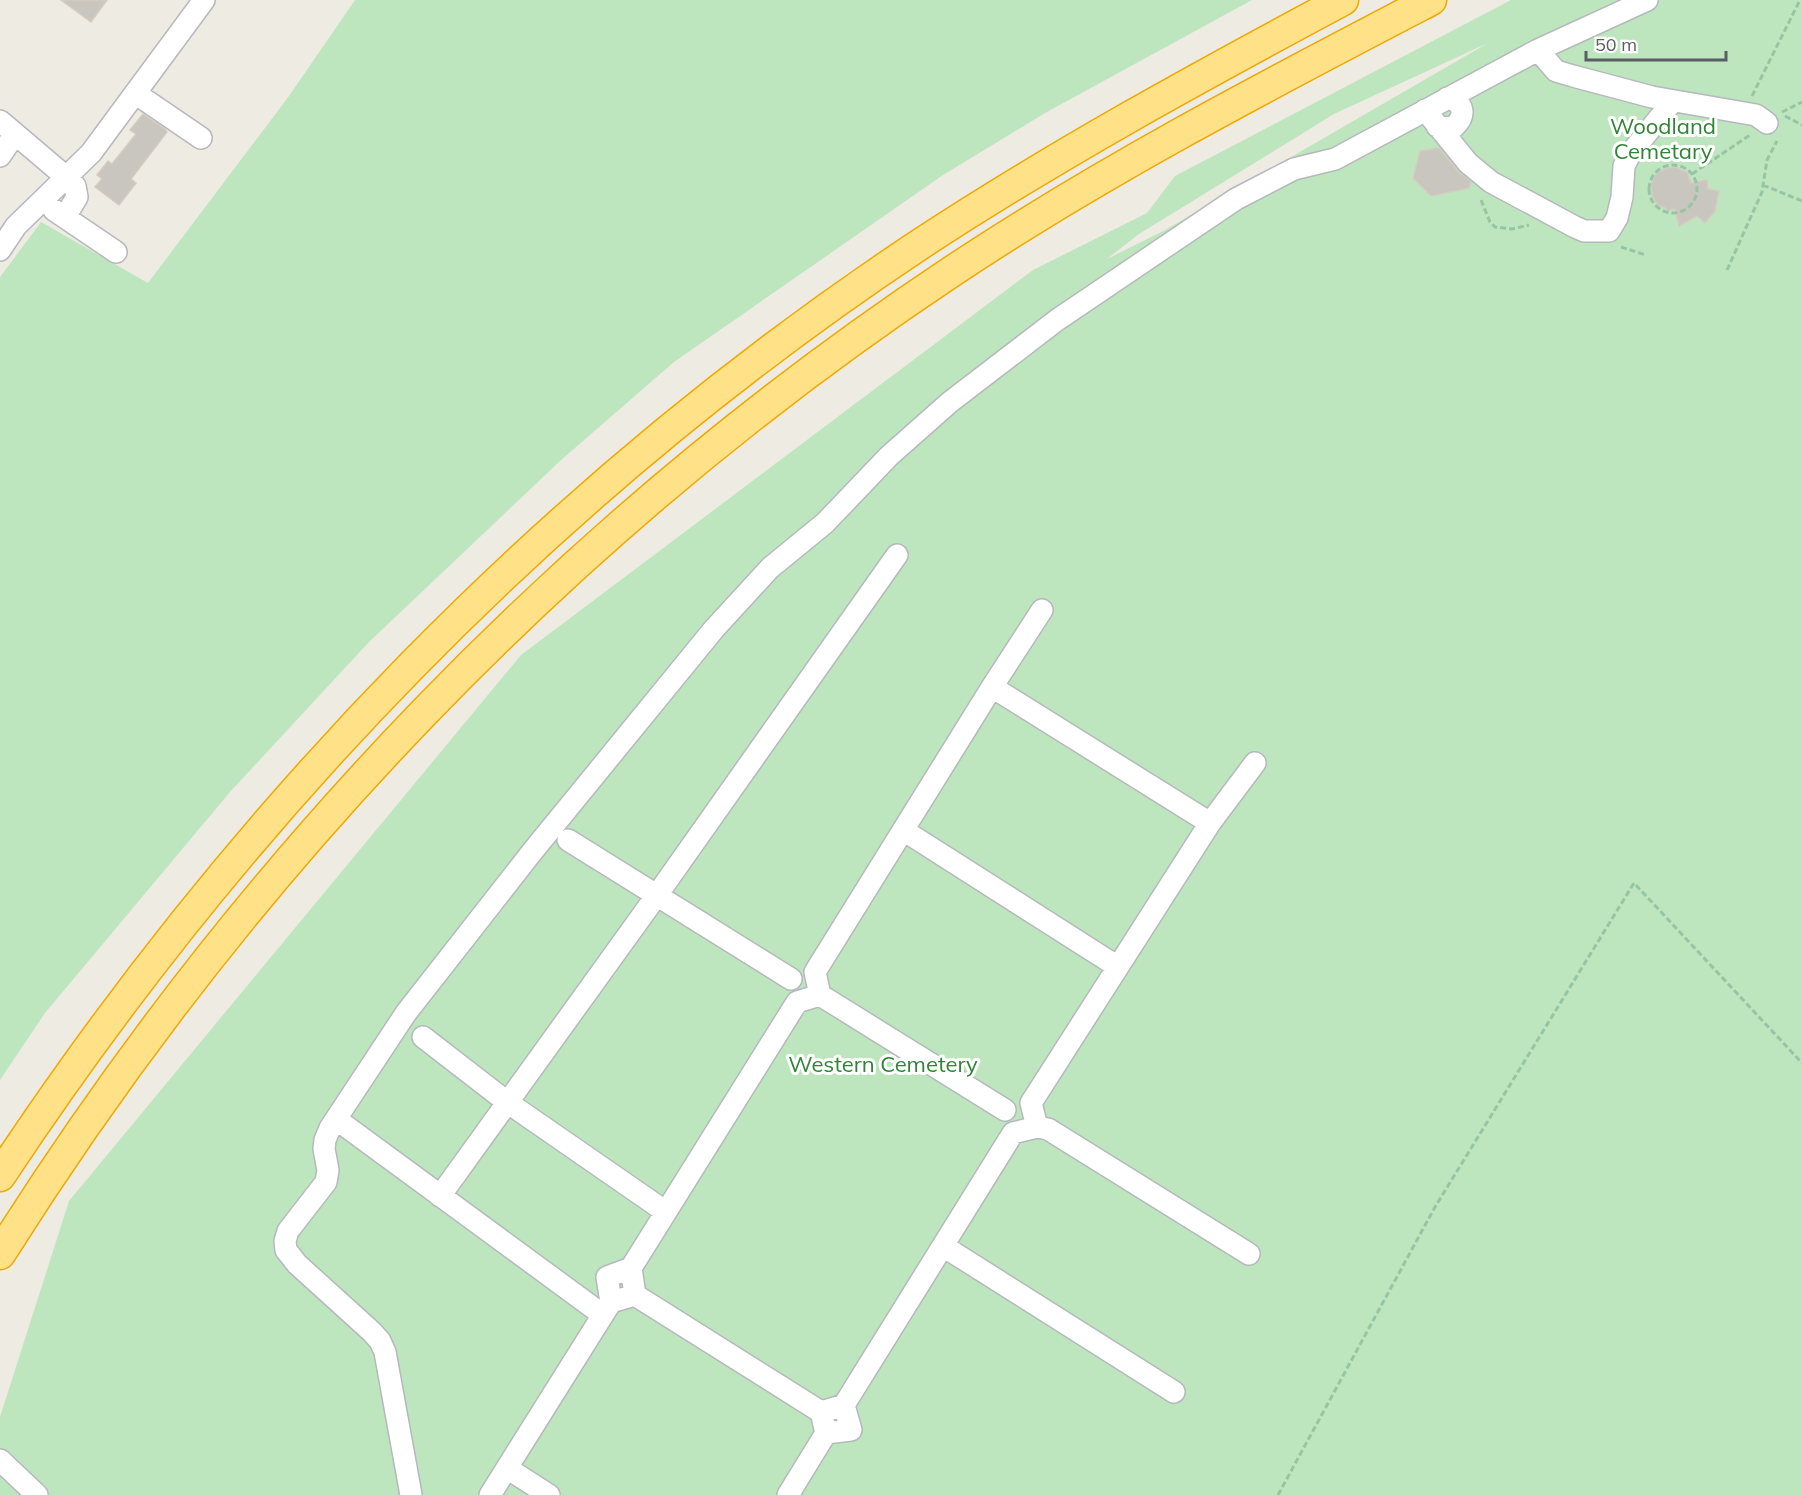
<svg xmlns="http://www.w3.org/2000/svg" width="1802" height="1495" font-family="Mulish,sans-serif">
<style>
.green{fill:#bee6be;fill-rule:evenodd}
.building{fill:#c9c6bf;stroke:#d3cdc0;stroke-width:1.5}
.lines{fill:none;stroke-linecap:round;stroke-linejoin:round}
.minor-casing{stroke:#b5b8bd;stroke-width:24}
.highway-casing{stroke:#f0a800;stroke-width:33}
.path{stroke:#95c5a4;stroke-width:3;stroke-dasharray:6 3;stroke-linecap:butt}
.minor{stroke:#fff;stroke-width:21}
.highway{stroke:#ffe288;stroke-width:30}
.labels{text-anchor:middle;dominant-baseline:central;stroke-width:6;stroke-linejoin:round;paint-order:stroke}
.park-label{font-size:22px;fill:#318337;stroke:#fff}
</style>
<rect width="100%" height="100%" fill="#eeebe2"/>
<path class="green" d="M355,0H1252L1045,113L943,175L674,362L560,461L369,642L230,792L45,1013L0,1080V277L41,222L148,283L289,96Z
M1511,0H1802V1495H0V1417L69,1201L521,655L1033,270L1147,213L1175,176ZM1488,43L1165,230L1107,259L1139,234L1334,114Z"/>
<path class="building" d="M61,0H107L91,22Z
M143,114L165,129L167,132L131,179L136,183L119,205L95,187L102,179L97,175L108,161L112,164L136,134L130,130Z
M1439,148L1458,171L1471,182L1469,188L1431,196L1413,178L1420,151Z
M1676,167L1681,170L1687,172L1691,183L1707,180L1708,189L1719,191L1715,211L1705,223L1697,216L1679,226L1675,209L1668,211L1664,207L1658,206L1652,195L1651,184L1656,174L1666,168Z"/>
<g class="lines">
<defs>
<path id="minor" d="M1538,50L1556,71L1573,76L1652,97L1756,115L1767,123
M135,93L201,138
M1425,110L1468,163L1491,182L1575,227L1584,231H1609L1617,218L1622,197L1624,166L1630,154L1673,101
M0,121L66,177L75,186L77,197L65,217
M1437,126L1445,128L1454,127C1466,116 1465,102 1447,98
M0,156L15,134
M54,210L116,252
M0,250L16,226L91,153L204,0
M992,687L1210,823
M903,830L1118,967
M568,840L791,979
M820,995L1005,1110
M423,1037L507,1102L666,1212
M336,1119L603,1315
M1037,1127L1048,1129L1249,1254
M440,1196L657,895L897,555
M943,1246L1174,1392
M635,1295L821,1412L826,1433L851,1430L844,1405L821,1412
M611,1302L607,1277L631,1268
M844,1405L1013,1133L1037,1127L1031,1103L1210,823L1255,763
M0,1460L37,1495
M507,1468L549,1495
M411,1495L385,1352L380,1341L372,1332L297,1264L286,1250L285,1241L288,1231L326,1182L328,1170L324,1149L325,1140L330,1128L406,1013L532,852L714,629L770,568L825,523L889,456L950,402L1057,320L1236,199L1294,169L1335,159L1538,50L1647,0
M490,1495L611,1302L635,1295L631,1268L797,1002L820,995L815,972L992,687L1042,610
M788,1495L826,1433"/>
<path id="highway" d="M0,1176C242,810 553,488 919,245C1056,155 1199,77 1343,0
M0,1254C245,865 568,527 951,272C1104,170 1268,85 1431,0"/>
</defs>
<use href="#minor" class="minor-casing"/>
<use href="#highway" class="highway-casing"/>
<path class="path" d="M1752,96L1800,0
M1782,112L1802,102
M1785,116L1802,125
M1649 189a24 24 0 1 1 48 0a24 24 0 1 1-48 0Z
M1692,174L1750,135
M1763,185L1802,201
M1481,200L1490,222L1495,227L1512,229L1529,225
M1621,247L1646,255
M1727,270L1762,192L1767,160L1777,141
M1278,1495L1435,1207L1634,883L1802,1063"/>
<use href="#minor" class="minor"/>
<use href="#highway" class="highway"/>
</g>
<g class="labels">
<g class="park-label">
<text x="1663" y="126">Woodland<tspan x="1663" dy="25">Cemetary</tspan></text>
<text x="883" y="1064">Western Cemetery</text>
</g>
</g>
<path d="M1586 51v9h140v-9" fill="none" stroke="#5a5e63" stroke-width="3"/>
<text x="1595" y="51" font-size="18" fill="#5a5e63" stroke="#ffffff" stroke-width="4.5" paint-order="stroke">50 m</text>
</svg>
